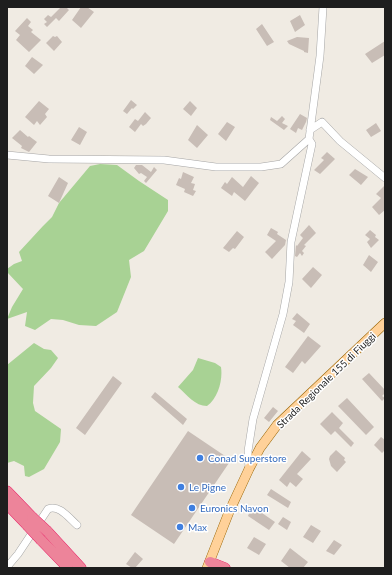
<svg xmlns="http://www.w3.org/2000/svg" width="392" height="575" font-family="Lato,sans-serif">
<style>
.forest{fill:#a8d294}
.building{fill:#c8bdb6}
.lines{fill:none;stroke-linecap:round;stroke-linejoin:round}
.minor-casing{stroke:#a5a5a5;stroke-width:8}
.major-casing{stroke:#986300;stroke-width:10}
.highway-casing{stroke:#e81662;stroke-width:11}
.minor{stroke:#fff;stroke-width:7}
.major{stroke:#ffd199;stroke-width:9}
.highway{stroke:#ed849a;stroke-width:10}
.highway-bridge-casing{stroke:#e81662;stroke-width:11;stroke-linecap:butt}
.highway-bridge{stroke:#ed849a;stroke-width:10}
.shop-dot{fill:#3f7fe0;stroke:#fff;stroke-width:1.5}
.labels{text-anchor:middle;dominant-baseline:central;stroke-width:3;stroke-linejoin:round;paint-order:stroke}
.street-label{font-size:10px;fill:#1e1e1e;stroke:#fff}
.shop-label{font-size:10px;fill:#366cbe;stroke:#fff;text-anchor:start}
</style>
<rect width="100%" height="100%" fill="#f0ebe3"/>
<path class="forest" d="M100,164L117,165L139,181L168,200V211L144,251L129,260L131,277L117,312L96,326L79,325L63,320L51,319L35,330L25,326L27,312L7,319L12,307L23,289L7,272V269L14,264L22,261L19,252L43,226L52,217L59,203L90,166Z
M34,343L44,349L51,350L58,358L51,368L34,386L33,403L35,411L61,429L60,442L44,469L29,477L25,476L24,466L14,461L7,463V365Z
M198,358L215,363L221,367C223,380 218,398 207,406C195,406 187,395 178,387L193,370Z"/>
<path class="building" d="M61,7H66L69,10L59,21L56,18L47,27L44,24L47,22L44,19L48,15L51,17Z
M81,7H87L94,12L81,28L72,20Z
M300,15L305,25L295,32L290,21Z
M27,18L31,22L28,26L33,30L31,32L41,40L29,52L16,40L20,35L15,31Z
M262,24L274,42L267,46L256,29Z
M53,36L55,37L57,36L62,42L54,51L46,43Z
M297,37L309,38L308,53L304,52V51L289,44L287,41Z
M385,41V55L372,63L365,54Z
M32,57L43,65L34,74L25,66Z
M131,100L137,105L133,109L132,108L127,114L123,111Z
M39,101L49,109L45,114L47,117L40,125L37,121L34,125L25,117Z
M190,101L197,108L191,116L183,109Z
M145,112L151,118L146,124L143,126L141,124L135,132L129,127L135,119L138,121Z
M300,114L307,118L306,122L302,130L298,128L296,133L290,129Z
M282,116L285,119L282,123L288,126L284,130L270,120L271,117L277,121Z
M227,122L235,127L226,141L218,134Z
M376,123L381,131L371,137L366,130Z
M197,125L208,135L197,148L188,140Z
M79,127L87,132L80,145L71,140Z
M20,130L28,137L29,136L37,142L29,152L21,148L22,146L12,138Z
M327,152L335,159L320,174L314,170L324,160L321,158Z
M136,165H142L151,172L154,167L157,170L146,183L144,181L147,177L141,173L139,174L134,168Z
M355,169L368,177L361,185L349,175Z
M183,172L194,177L191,183L195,184L193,190L196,191L193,196L184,192L185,189L176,185L179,178L181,179Z
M251,176L259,183L245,201L234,192L232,196L221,188L225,182L227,184L232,177L243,187Z
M59,177L68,183L59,203L48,196Z
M385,185V210L379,215L372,207L381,198L376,194Z
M309,225L316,233L304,245L306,246L302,251L304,253L302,256L300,253L297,257L295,256L296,245L297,246L303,238L300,235Z
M271,228L278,232L277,234L286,240L285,245L272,259L265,252L276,241L267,235Z
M370,230L376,235L375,237L379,240L371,248L367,242L370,239L365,235Z
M237,231L244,237L235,249L233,248L229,252L223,248Z
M369,255L378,262L371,272L363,265Z
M313,267L322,275L311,288L302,279Z
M297,313L310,324L304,333L293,325L296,321L292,319Z
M308,336L321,346L305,364L302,361L293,373L285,367Z
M369,373L385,390V393L382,396L385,398L382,401L362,379Z
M113,376L122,383L85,435L76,428Z
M155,392L187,419L183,425L151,397Z
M347,398L374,427L366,435L338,406Z
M273,407L278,411L269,422L264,418Z
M332,412L343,423L339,428L354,443L351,447L335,431L331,435L320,424Z
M188,431L231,460L174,544L131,515Z
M381,437L385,440V450L382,453L374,445Z
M336,450L345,458L344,460L346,462L337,472L331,466L329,459L330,456Z
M302,451L311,459L297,474L303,479L296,487L290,482L287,487L279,480Z
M271,489L291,502L288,508L267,495Z
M252,506L275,522L269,530L248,516Z
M283,517L291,522L287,530L278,524Z
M311,525L321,531L313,543L303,537Z
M254,537L266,544L259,555L247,548Z
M334,540L342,545L334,555L326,551Z
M290,548L308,562L303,568H290L281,561Z
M135,552L143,559L135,568H132L126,564Z"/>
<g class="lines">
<defs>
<path id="minor" d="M310,130L322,122L340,141L385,178
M7,155L49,159L164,160L216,167H261L281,164L309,139L320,56L323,7
M249,469L248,451L253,419L283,314L289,282L291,242L312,144L309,139
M7,567L18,554L48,509C59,504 69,518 77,525"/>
<path id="major" d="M207,568L229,512L249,469L260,448L277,425L385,323"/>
<path id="highway" d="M7,491L32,517
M7,504L27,525
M47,531L81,568
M41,540L68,568
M210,562L225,568"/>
</defs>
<use href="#minor" class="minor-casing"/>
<use href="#major" class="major-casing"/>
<use href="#highway" class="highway-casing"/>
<use href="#minor" class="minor"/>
<use href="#major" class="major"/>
<use href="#highway" class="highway"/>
<defs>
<path id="highway-bridge" d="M32,517L47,531
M27,525L41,540"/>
</defs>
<use href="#highway-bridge" class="highway-bridge-casing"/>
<use href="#highway-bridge" class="highway-bridge"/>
</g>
<g class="shop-dot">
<circle cx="200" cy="458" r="4"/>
<circle cx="181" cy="487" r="4"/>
<circle cx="192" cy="508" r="4"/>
<circle cx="180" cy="527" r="4"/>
</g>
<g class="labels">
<g class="street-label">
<text transform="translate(326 380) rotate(-44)">Strada Regionale 155 di Fiuggi</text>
</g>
<g class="shop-label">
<text x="208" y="458">Conad Superstore</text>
<text x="189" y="487">Le Pigne</text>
<text x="200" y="508">Euronics Navon</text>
<text x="188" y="527">Max</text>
</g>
</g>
<rect width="392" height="575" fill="none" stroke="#1e1e1e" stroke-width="16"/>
</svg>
